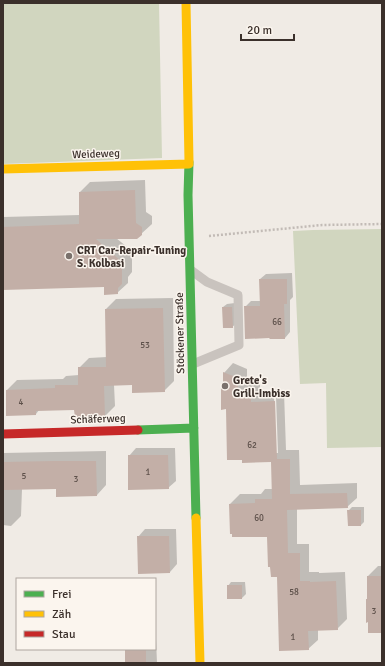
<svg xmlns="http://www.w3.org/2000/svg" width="385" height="666" font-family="Signika,sans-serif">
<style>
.green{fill:#d1d6bf}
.shadow{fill:#0003;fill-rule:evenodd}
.building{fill:#c3afa7}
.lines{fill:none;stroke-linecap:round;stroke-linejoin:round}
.path{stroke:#c2bbb6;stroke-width:2.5;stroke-dasharray:2 2;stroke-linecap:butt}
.lane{stroke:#c9c3be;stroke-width:9}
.fast{stroke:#4caf50;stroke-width:9}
.slow{stroke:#ffc107;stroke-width:9}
.jam{stroke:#c62828;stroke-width:9}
.poi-dot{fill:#7a716c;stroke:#fbf5ee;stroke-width:1.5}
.labels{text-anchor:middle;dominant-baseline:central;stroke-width:3;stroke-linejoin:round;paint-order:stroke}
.number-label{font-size:9px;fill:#5d504a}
.street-label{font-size:11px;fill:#3b302b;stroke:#fbf5ee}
.poi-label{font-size:11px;font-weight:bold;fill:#3b302b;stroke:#fbf5ee;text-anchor:start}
</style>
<rect width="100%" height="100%" fill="#f0ebe5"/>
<path class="green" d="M3,3H159L162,158L3,164Z
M382,229V447L327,448L326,383L300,384L293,231L313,230Z"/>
<path class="shadow" d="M145,180L146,212L152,216V224L141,234L116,238L132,251V272L128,277V283L117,293L105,286L3,289V217L80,215V192L90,182Z
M292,273L293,297L290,300V332L285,338L245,307L251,301H261L260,279L266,274Z
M173,298L174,381L164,391L133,384L114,385L115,406L105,416L75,409L39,410L36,414L7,390L17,380L63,379L66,376L79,375V368L89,358L107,357L106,309L116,299Z
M235,303L236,324L232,327L223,307L227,304Z
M233,363L247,369V383H260V392H284L286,450H299L300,485L357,483V498L347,507L297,509V544H309V572H319V573L345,572L347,619L337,629L318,630V640L308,649L278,576L268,535L230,504L240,494H261L265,489H272V461L227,408L222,387L224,385V373ZM274,396H276L278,453H276Z
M136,448H175L176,481L168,488L129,456Z
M106,451V485L97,495L57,488L22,489L21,516L11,526L3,525V453Z
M352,507H364V522L361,525L348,511Z
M145,529H176L177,564L170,572L138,537Z
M378,566H382V632L368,598V576Z
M231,582H245L246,594L242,598L228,586Z
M155,639H156L157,663H126V650L127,649H155Z"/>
<path class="building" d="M135,190L136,223L142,227V235L137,239H96L122,262V284L118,288V294L104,295V287L3,290V227L79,224V192Z
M259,279H287V304H284L285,339H270L269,338L245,339L244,306H260Z
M222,307H232L233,328H223Z
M163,308L165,392L132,393V385L104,386L105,417H75L74,410L36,411V415L6,416V390L55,388V385H78V367H106L105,309Z
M223,372L238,378V392H251V402L275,401L277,459H290V494L347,493L348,508L287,510L288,553H300V581H310V582L336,581L338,630L308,631L309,650L279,651L277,577H271L270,567H268L267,537H232V534H230L229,504L255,503V499H272L271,462L242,463V460H227L226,409L221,410V387H223Z
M128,455H168L169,489L128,490Z
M55,461H96L97,496L56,497V489L3,490V462Z
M347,510H361V526H348Z
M137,536H169L170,573L138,574Z
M367,576H382V633H368V622L366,623V599H367Z
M227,585H242V599H227Z
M146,649V663H125V650Z"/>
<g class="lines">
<path class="path" d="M209,236L322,225L382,224"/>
<path class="lane" d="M192,271L207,282L238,295L239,345L193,364"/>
<path class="fast" d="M189,162L188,195L196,518
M138,430L194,428"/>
<path class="slow" d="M186,3L189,162
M3,169L189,164
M196,518L200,663"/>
<path class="jam" d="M3,434L138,430"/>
</g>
<g class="poi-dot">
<circle cx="69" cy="256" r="4"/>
<circle cx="225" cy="386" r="4"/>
</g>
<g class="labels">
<g class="number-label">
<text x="277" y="322">66</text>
<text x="145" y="345">53</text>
<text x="21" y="402">4</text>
<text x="252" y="445">62</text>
<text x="148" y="472">1</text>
<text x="24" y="476">5</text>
<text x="76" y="479">3</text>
<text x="259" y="518">60</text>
<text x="294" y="592">58</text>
<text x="374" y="611">3</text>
<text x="293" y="637">1</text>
</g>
<g class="street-label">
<text transform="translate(96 154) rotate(-2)">Weideweg</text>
<text transform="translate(180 333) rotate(-91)">Stöckener Straße</text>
<text transform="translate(98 419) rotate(-2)">Schäferweg</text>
</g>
<g class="poi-label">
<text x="77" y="250">CRT Car-Repair-Tuning<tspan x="77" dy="13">S. Kolbasi</tspan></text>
<text x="233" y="380">Grete's<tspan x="233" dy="13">Grill-Imbiss</tspan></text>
</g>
</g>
<rect width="385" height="666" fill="none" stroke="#3b302b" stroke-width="8"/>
<rect x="16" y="578" width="140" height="72" fill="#fbf5ee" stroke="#aea6a0"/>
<rect x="24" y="591" width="20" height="6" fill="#4caf50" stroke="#aea6a0"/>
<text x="52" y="598" font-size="12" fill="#3b302b">Frei</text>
<rect x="24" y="611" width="20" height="6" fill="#ffc107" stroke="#aea6a0"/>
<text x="52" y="618" font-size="12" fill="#3b302b">Zäh</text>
<rect x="24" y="631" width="20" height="6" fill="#c62828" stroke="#aea6a0"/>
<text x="52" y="638" font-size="12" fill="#3b302b">Stau</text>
<path d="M241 34v6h53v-6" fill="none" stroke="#3b302b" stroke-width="2"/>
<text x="247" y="34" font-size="12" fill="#3b302b" stroke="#fbf5ee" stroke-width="3" paint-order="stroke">20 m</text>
</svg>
